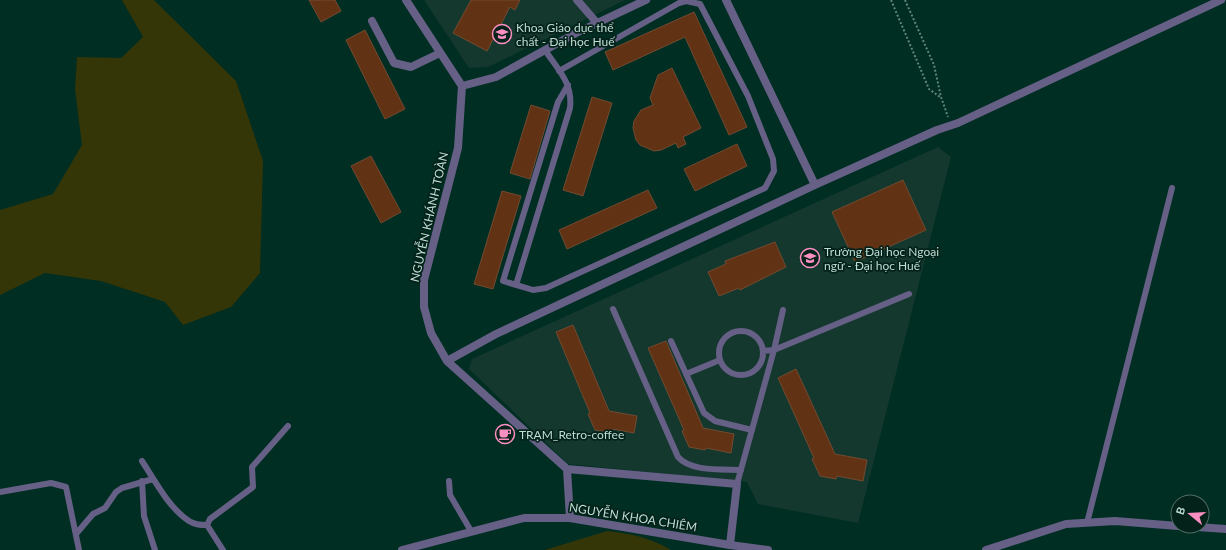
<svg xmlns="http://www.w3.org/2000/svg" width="1226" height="550" font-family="Lato,sans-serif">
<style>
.built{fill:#14382e}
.green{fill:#343607}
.building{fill:#613314;stroke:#724a31}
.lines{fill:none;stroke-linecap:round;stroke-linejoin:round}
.path{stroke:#60857b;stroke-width:2;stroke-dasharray:2 2;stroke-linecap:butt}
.service{stroke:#666086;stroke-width:6}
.minor{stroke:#666086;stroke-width:8}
.tertiary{stroke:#666086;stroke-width:8}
.labels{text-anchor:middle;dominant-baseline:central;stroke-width:3.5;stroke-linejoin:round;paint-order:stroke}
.poi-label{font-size:12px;fill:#c0ddd3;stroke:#03221a;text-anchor:start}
.street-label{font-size:12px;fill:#c0ddd3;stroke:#03221a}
</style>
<rect width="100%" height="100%" fill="#002e23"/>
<path class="built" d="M424,0H625L488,67L469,68Z
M938,147L951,157L858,523L758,504L747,482L568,464L469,369L472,359Z"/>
<path class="green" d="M122,0H154L236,81L263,161L260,273L231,307L183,325L165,302L101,281L45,273L0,295V210L53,194L82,145L75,89L77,57L121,58L143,37Z
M607,531C630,533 651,538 671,550H545Z"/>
<path class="building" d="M309,0H335L341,11L321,22Z
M471,0H520L515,10L510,7L487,51L453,33Z
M694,12L747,127L729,135L685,37L613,70L605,52Z
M365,30L405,109L385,119L346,40Z
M672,68L701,128L683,137L686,144L678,148L676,143L661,150L654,151L640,145L636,140L633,128L634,121L641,110L653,105L650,98L658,75Z
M592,97L612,103L583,196L563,190Z
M531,105L550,111L530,179L510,173Z
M737,144L747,166L695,191L684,169Z
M371,156L401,212L381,223L351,166Z
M903,180L926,230L855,262L832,212Z
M648,190L657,208L567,249L559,230Z
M502,191L521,196L493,289L474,284Z
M775,242L786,267L740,290L739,288L719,296L708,272L726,264L725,261Z
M573,325L609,411L637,416L634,433L613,429L612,433L595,430L588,414L590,413L556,332Z
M666,341L703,428L734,434L731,453L706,448L705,450L689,447L682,431L684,430L648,348Z
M796,369L835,454L867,460L863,481L837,476L836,479L820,476L812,459L814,458L778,378Z"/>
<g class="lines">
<path class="path" d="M891,0L929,89L940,97
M905,0L934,65L941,97L948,117"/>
<path class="service" d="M559,71L679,3L686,1L700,4L748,96L773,159L774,171L765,188L546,288L533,290L503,281L558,102L568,85
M516,285L570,108C573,83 558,70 545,50
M613,309L678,457C691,472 722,469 741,470
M719 353a22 22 0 1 1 44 0a22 22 0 1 1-44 0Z
M671,341L704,413L715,421L752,430
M763,351L774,350L909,294
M686,374L720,360
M142,461C155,481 169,508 189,521C195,525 201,525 207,525
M142,481L144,516L155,550
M449,481L450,495L471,531
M737,484L774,350L783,310
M0,492L51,483L66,487L79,550
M1087,523L1172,188
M76,534L93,514L105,508L116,492L122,488L153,479
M223,550L207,525L210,519L253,487L252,467L288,426"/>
<path class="minor" d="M406,0L462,86L458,148L424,280V307L431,333L447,361L567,469L570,518
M577,0L597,23
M726,0L815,185
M372,21L394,63L411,67L440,53
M462,86L496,77L576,33L646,0
M447,361L496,334L815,185L937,130L958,123L1221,0
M567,469L737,484L730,545"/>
<path class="tertiary" d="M1183,526L1226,529
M402,550L524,518H570L730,545L768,550
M986,550L1066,524L1115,521L1178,526"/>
</g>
<defs>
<symbol id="university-ring" viewBox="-11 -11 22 22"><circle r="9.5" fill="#03221a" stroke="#fc8fc1" stroke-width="1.5"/><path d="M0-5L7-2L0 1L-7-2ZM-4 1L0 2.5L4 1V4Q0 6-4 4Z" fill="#fc8fc1"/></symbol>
<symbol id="cafe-ring" viewBox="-11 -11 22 22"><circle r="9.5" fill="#03221a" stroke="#fc8fc1" stroke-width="1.5"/><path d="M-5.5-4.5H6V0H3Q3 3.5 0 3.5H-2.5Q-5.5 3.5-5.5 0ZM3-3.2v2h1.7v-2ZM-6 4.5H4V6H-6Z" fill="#fc8fc1"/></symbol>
</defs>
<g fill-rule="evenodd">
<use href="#university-ring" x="491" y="23" width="22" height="22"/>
<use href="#university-ring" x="799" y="247" width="22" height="22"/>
<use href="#cafe-ring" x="494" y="423" width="22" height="22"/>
</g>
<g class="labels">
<g class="poi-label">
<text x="516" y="27">Khoa Giáo dục thể<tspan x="516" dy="14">chất - Đại học Huế</tspan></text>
<text x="824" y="251">Trường Đại học Ngoại<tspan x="824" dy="14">ngữ - Đại học Huế</tspan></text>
<text x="519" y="434">TRẠM_Retro-coffee</text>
</g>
<g class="street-label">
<text transform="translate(429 217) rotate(-77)">NGUYỄN KHÁNH TOÀN</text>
<text transform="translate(633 517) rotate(9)">NGUYỄN KHOA CHIÊM</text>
</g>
</g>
<g transform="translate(1190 514) rotate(288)"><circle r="19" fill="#03221a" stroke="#4f6d64"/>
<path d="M0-3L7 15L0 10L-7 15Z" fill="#fc8fc1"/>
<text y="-6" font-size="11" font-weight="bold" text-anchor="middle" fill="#c0ddd3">B</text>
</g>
</svg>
